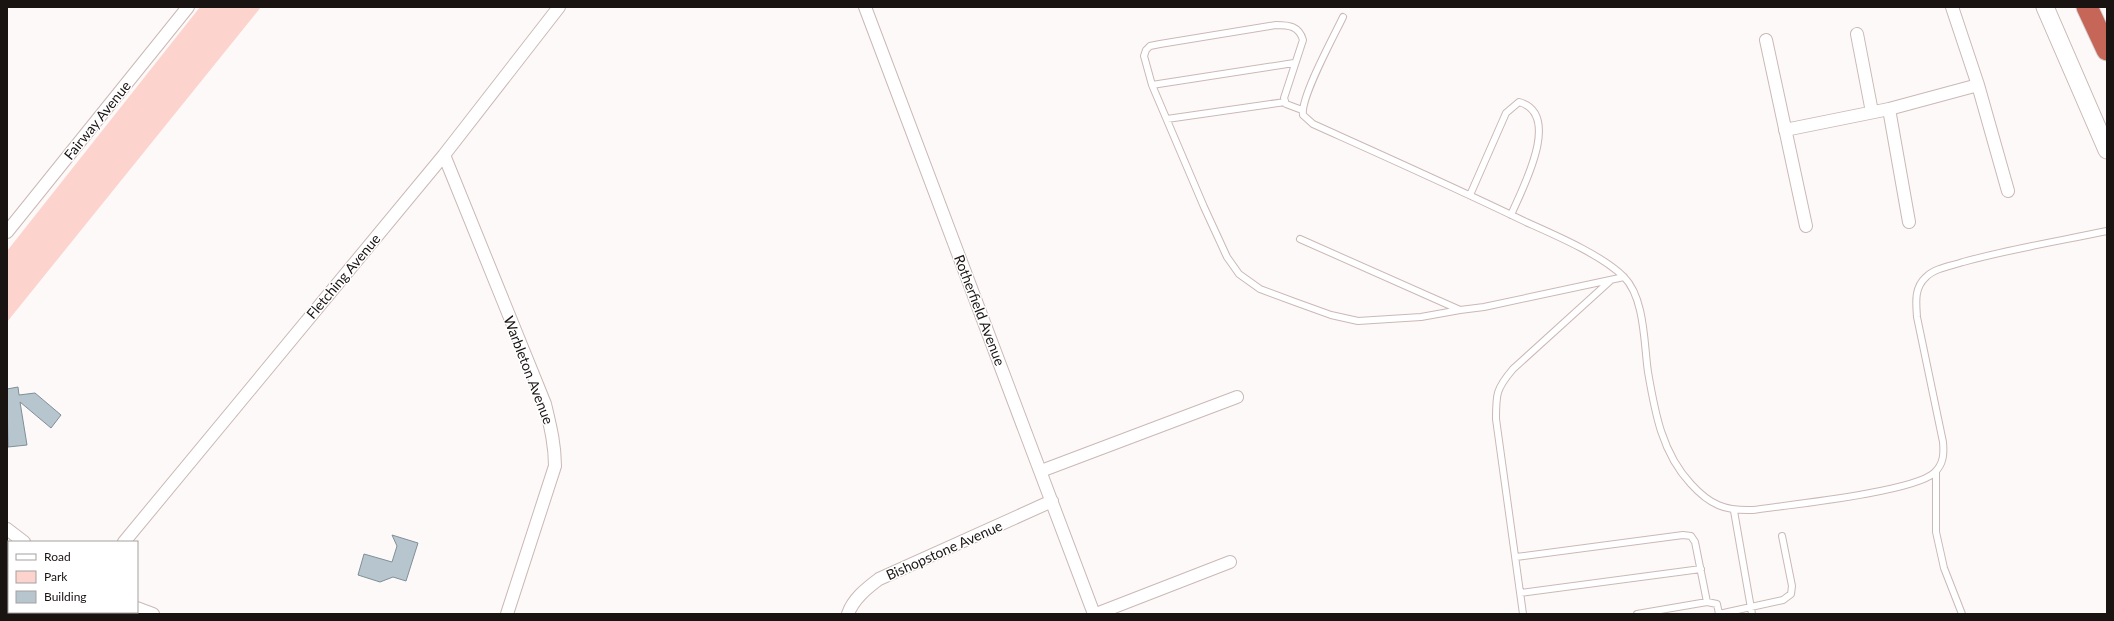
<svg xmlns="http://www.w3.org/2000/svg" width="2114" height="621" font-family="Lato,sans-serif">
<style>
.green{fill:#fcd4cd}
.building{fill:#b7c6ce;stroke:#808f96}
.lines{fill:none;stroke-linecap:round;stroke-linejoin:round}
.service-casing{stroke:#cab9b6;stroke-width:8}
.minor-casing{stroke:#cab9b6;stroke-width:14}
.secondary-casing{stroke:#cab9b6;stroke-width:19}
.motorway-casing{stroke:#d6d5d4;stroke-width:23}
.service{stroke:#fff;stroke-width:6}
.minor{stroke:#fff;stroke-width:12}
.secondary{stroke:#fff;stroke-width:17}
.motorway{stroke:#c66659;stroke-width:21}
.labels{text-anchor:middle;dominant-baseline:central;stroke-width:3;stroke-linejoin:round;paint-order:stroke}
.street-label{font-size:14px;fill:#191312;stroke:#fff}
</style>
<rect width="100%" height="100%" fill="#fdf9f8"/>
<path class="green" d="M200,7H261L7,322V251Z"/>
<path class="building" d="M18,387L19,395L35,393L61,415L51,428L20,402L27,445L8,447L7,389Z
M392,535L418,543L406,581L393,577L380,582L358,575L364,554L392,562L397,546Z"/>
<g class="lines">
<defs>
<path id="service" d="M1343,17C1334,36 1300,98 1303,115L1313,124C1384,156 1456,188 1526,222C1555,235 1602,255 1624,277C1645,298 1644,345 1648,372C1655,413 1662,453 1691,484C1710,505 1725,511 1753,510C1788,505 1913,492 1934,473C1944,464 1944,453 1943,442L1917,317C1916,302 1914,288 1926,277C1935,268 1951,266 1963,262C2010,249 2059,241 2107,231
M1152,85L1294,63
M1302,110L1286,104L1284,98L1303,40C1299,26 1289,25 1276,25L1160,44L1150,46L1146,50L1144,56L1152,85L1204,207L1227,257L1239,274L1260,289L1295,302L1331,315L1358,321L1421,317L1460,310
M1167,119L1285,102
M1470,195L1506,113L1519,102C1563,114 1522,189 1511,215
M1300,239L1460,310L1484,307L1624,277
M1936,471V532L1944,568L1962,614
M1734,511L1752,614
M1516,557L1683,535L1691,536L1695,542L1707,602
M1520,593L1701,569
M1523,614L1496,419C1496,394 1496,389 1513,369L1610,281
M1637,614L1707,602L1717,604L1719,614
M1719,614L1783,600L1791,594L1792,586L1782,536"/>
<path id="minor" d="M865,7L1094,614
M1952,7L1978,85L2008,191
M1857,34L1872,112
M1766,40L1806,226
M1889,109L1909,222
M1785,130L1889,109L1978,85
M444,155L545,404C550,425 555,444 555,466L507,614
M7,232L188,7
M1041,471L1237,397
M7,529L24,542
M124,542L444,155L559,7
M137,608L153,614
M65,614L67,612
M848,614C853,599 867,588 879,579L1052,501
M1096,614L1230,562"/>
<path id="secondary" d="M2045,7L2107,150"/>
<path id="motorway" d="M2087,7L2107,50"/>
</defs>
<use href="#service" class="service-casing"/>
<use href="#minor" class="minor-casing"/>
<use href="#secondary" class="secondary-casing"/>
<use href="#motorway" class="motorway-casing"/>
<use href="#service" class="service"/>
<use href="#minor" class="minor"/>
<use href="#secondary" class="secondary"/>
<use href="#motorway" class="motorway"/>
</g>
<g class="labels">
<g class="street-label">
<text transform="translate(97 120) rotate(-51)">Fairway Avenue</text>
<text transform="translate(343 276) rotate(-50)">Fletching Avenue</text>
<text transform="translate(980 310) rotate(69)">Rotherfield Avenue</text>
<text transform="translate(529 370) rotate(69)">Warbleton Avenue</text>
<text transform="translate(944 550) rotate(-24)">Bishopstone Avenue</text>
</g>
</g>
<rect width="2114" height="621" fill="none" stroke="#191312" stroke-width="16"/>
<rect x="8" y="541" width="130" height="72" fill="#ffffff" stroke="#a3a1a0"/>
<rect x="16" y="554" width="20" height="6" fill="#ffffff" stroke="#a3a1a0"/>
<text x="44" y="561" font-size="12" fill="#191312">Road</text>
<rect x="16" y="571" width="20" height="12" fill="#fcd4cd" stroke="#a3a1a0"/>
<text x="44" y="581" font-size="12" fill="#191312">Park</text>
<rect x="16" y="591" width="20" height="12" fill="#b7c6ce" stroke="#a3a1a0"/>
<text x="44" y="601" font-size="12" fill="#191312">Building</text>
</svg>
